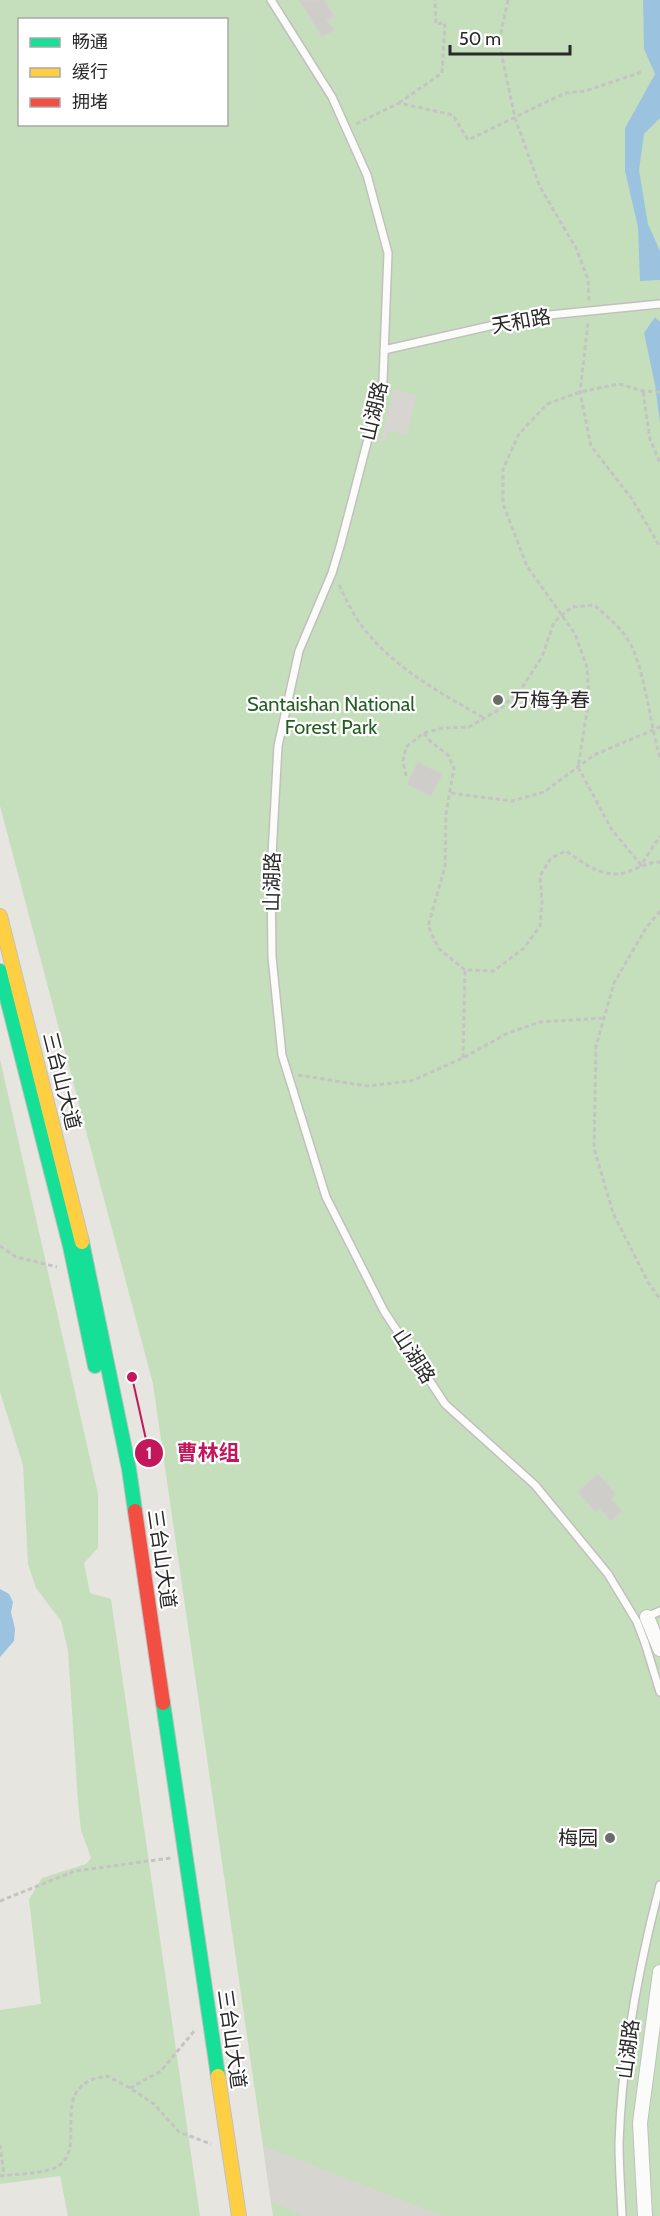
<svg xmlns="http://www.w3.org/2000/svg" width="660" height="2216" font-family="Cabin,'Noto Sans SC',sans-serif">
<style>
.green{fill:#c5dfbc;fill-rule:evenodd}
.plaza{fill:#d7d5d0}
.water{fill:#9bc3e0}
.building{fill:#cecdc9;stroke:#d2d0cc;stroke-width:1.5}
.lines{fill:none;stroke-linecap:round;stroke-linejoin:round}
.lane-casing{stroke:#c1c0bf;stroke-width:10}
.street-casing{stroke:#c1c0bf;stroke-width:16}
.fast-casing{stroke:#c1c0bf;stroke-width:16}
.slow-casing{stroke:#c1c0bf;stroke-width:16}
.jam-casing{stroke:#c1c0bf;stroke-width:16}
.path{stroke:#c4c4c4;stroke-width:3;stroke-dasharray:4.5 3;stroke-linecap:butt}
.lane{stroke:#fbfbfa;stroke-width:7}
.street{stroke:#fbfbfa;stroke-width:14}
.fast{stroke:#16e098;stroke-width:14}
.slow{stroke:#ffcf43;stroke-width:14}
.jam{stroke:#f24e42;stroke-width:14}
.poi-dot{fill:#6c6b69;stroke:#fff;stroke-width:2}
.labels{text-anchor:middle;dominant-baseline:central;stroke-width:4.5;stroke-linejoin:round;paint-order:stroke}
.street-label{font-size:20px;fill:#292929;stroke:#fff}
.poi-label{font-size:20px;fill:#292929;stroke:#fff;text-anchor:start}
.park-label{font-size:20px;fill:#245e22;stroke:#fff}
.leader{fill:none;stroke:#c2185b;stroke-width:2}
.callout-dot{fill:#c2185b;stroke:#fff;stroke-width:2}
.mark-label{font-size:18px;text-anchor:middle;font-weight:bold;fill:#fff}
.callout-label{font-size:21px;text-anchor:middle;font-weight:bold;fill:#c2185b;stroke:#fff;stroke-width:4.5;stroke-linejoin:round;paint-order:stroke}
</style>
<rect width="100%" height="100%" fill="#e7e5e0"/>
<path class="green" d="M0,0H660V2216H273L153,1384L0,806ZM20,20H226V124H20Z
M0,1059L98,1494V1548L84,1563L90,1593L111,1599L200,2216H68L60,2176L0,2184V2010L41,2004L29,1899L42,1878L86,1864L91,1858L81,1830L78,1802L68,1651L61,1621L36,1588L28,1564L23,1465L0,1392Z"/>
<path class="plaza" d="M394,389L417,395L407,435L388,431L385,442L380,441Z
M263,2146L443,2216H303L271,2201Z"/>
<path class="water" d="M643,0H660V118L644,134L639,170L648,224L660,251V280L640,281L638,227L625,171V128L655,74L644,49Z
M655,317L660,322V423L655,385L644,333Z
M0,1589L9,1594L13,1602L11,1612L15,1629L14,1641L0,1657Z"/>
<path class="building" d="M299,0H324L334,16L327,20L334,30L322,37Z
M418,762L442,774L431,796L407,784Z
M598,1474L616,1494L611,1499L622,1511L611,1521L600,1508L596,1512L578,1492Z"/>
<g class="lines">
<defs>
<path id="lane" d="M271,0L332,97L367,175L388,253L383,381L341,543L332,573L299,651L278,746L271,873L272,957L282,1055L326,1197L384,1311L445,1404L535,1485L608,1574L637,1622L645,1643L660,1692
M384,350L529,317L660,304
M647,1617L660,1611
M622,2216C621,2192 619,2167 619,2143C622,2055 638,1969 660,1885"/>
<path id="street" d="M647,1617L660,1649
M645,2216L640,2123L660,1972"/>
<path id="fast" d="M0,971L70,1246L95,1366
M82,1242L129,1469L135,1511
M163,1703L218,2076"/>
<path id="slow" d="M0,916L82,1242
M218,2076L239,2216"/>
<path id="jam" d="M135,1511L163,1703"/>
</defs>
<use href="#lane" class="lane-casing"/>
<use href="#street" class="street-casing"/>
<use href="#fast" class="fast-casing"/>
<use href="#slow" class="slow-casing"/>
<use href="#jam" class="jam-casing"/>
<path class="path" d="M508,0L499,42L515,118L540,187L576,248L588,279L589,301
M399,103L442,73L445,23L436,24L435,0
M356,124L399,103L453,115L468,140L565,93L585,91L642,72
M588,323L580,392L591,446L632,499L660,547
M643,392L650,439L660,463
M660,392L643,391L619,384L580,392L547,404L519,434L503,469V504L527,566L575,634L587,667L589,699L578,767L612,830L641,865L660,836
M339,585C345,597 351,610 359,622C390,666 439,692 484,718
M424,733L430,741L448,755L454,768L446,813L445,867L428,926L439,949L465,970L494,971L524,948L540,926L542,902L540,876L551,858L566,851C582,862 598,875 618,874C632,873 644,862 660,862
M406,776L403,761L406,747L424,733L443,728L469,727L500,709L521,689L542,657L554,622L572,607L594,605C608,617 624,630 632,647C647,681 649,721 660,757
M451,793L512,801L544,792L594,755L660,727
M660,911L646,928L614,983L596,1046L594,1148L613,1213L648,1282L660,1299
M463,1058L465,970
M298,1075L367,1086L411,1081L463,1058L508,1033L540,1022L604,1018
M0,1246L16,1257L57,1267
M0,1901L75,1871L171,1858
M130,2088L161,2071L195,2030
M0,2145L4,2175
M0,2176C16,2174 36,2174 52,2169C90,2156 52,2099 89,2081C94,2078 101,2077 107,2076L130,2088L154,2104L179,2132L211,2144"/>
<use href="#lane" class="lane"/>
<use href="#street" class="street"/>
<use href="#fast" class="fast"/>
<use href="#slow" class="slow"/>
<use href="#jam" class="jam"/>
</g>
<g class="poi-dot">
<circle cx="498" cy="700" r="6"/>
<circle cx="610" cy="1838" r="6"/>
</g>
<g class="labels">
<g class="street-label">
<text transform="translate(521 321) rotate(-10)">天和路</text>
<text transform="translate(374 411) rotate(-77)">山湖路</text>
<text transform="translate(272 882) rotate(-89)">山湖路</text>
<text transform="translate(62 1081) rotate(76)">三台山大道</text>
<text transform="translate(414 1356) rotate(57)">山湖路</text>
<text transform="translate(162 1559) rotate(82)">三台山大道</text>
<text transform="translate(232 2039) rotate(82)">三台山大道</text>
<text transform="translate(628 2049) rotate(-83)">山湖路</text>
</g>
<g class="poi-label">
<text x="510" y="700">万梅争春</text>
<text x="598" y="1838" text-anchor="end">梅园</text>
</g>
<g class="park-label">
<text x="331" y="704">Santaishan National<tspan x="331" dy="23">Forest Park</tspan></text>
</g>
</g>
<path class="leader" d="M132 1377L149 1453"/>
<g class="callout-dot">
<circle cx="132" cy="1377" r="6"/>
<circle cx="149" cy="1453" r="15"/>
</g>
<g class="mark-label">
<text x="149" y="1459">1</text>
</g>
<g class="callout-label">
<text x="208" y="1460">曹林组</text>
</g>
<rect x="18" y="18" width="210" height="108" fill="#ffffff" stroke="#a9a9a9" stroke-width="1.5"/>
<rect x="30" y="38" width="30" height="9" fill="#16e098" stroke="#a9a9a9" stroke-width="1.5"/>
<text x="72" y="48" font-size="18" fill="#292929">畅通</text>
<rect x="30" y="68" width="30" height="9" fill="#ffcf43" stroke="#a9a9a9" stroke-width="1.5"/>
<text x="72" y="78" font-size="18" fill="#292929">缓行</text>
<rect x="30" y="98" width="30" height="9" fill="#f24e42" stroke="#a9a9a9" stroke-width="1.5"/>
<text x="72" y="108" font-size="18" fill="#292929">拥堵</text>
<path d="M450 45v9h120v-9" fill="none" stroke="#292929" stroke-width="3"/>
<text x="459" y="45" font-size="18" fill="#292929" stroke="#ffffff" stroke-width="4.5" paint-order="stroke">50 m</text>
</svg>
